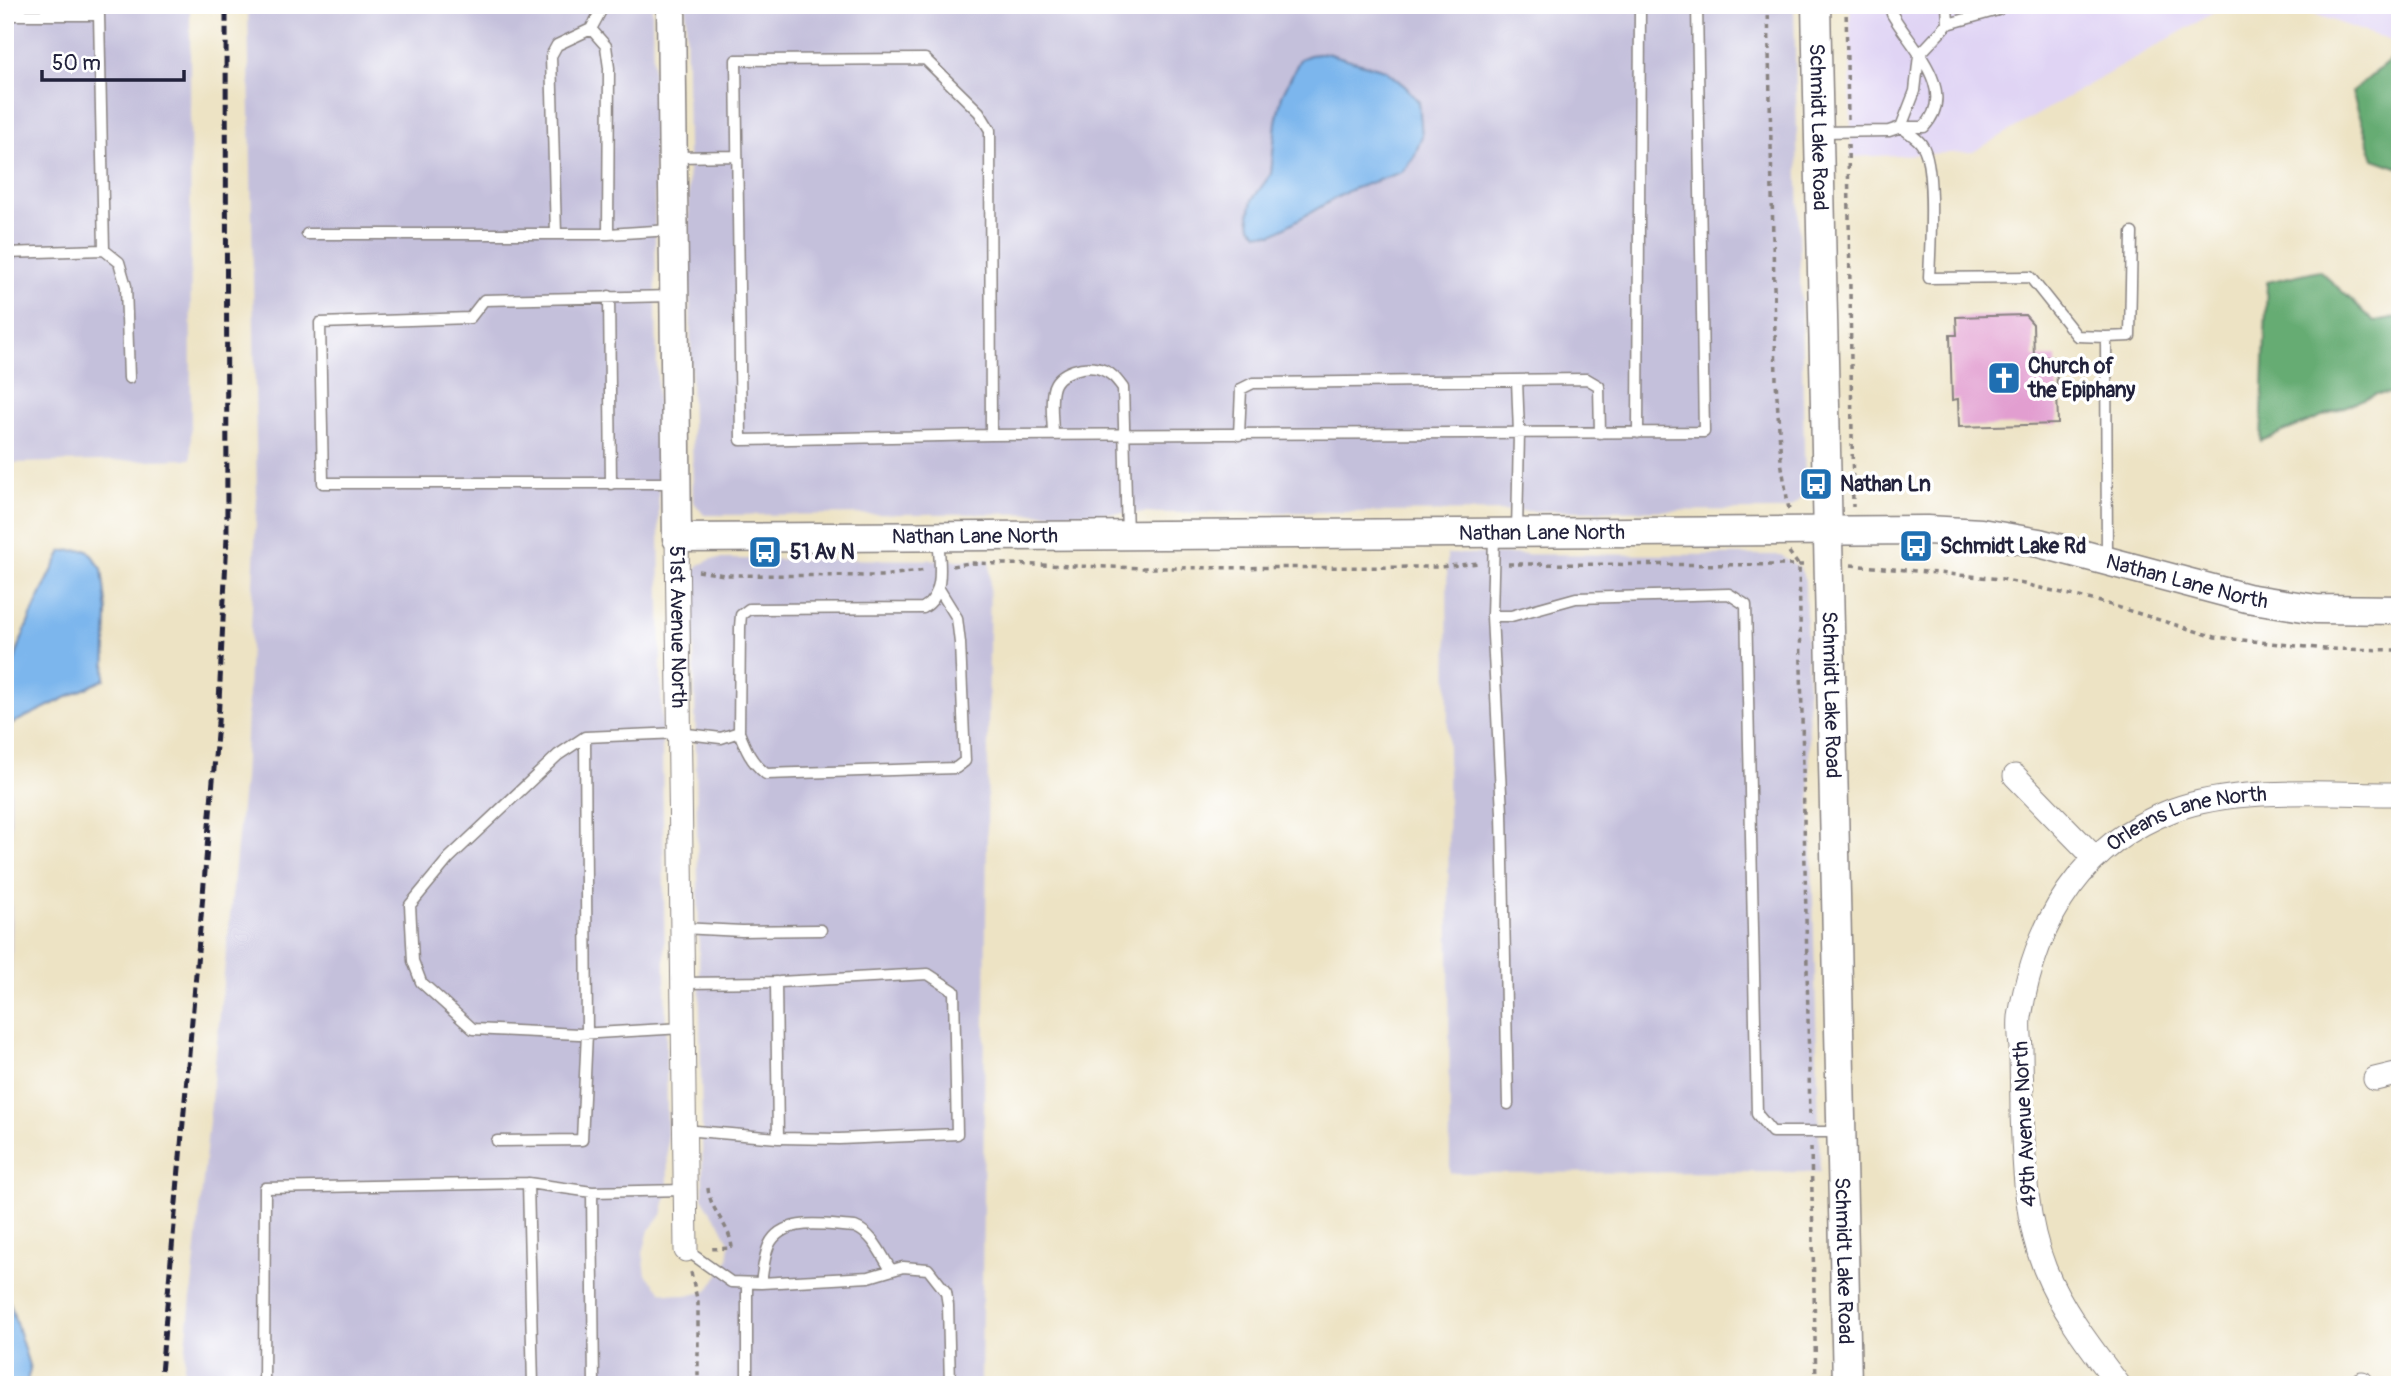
<svg xmlns="http://www.w3.org/2000/svg" width="2405" height="1390" font-family="Pangolin,sans-serif">
<style>
.built{fill:#e0d4f4}
.industrial{fill:#c4c0db}
.forest{fill:#66ac73;stroke:#446757;stroke-width:2}
.water{fill:#7cb6ed;stroke:#4f6c94;stroke-width:2}
.building{fill:#e29ed0}
.lines{fill:none;stroke-linecap:round;stroke-linejoin:round}
.service-casing{stroke:#888280;stroke-width:13}
.minor-casing{stroke:#888280;stroke-width:25}
.tertiary-casing{stroke:#888280;stroke-width:31}
.path{stroke:#888280;stroke-width:3.5;stroke-dasharray:5 5;stroke-linecap:butt}
.service{stroke:#fff;stroke-width:10}
.minor{stroke:#fff;stroke-width:23}
.tertiary{stroke:#fff;stroke-width:28}
.rail{stroke:#22223b;stroke-width:5;stroke-dasharray:10 5;stroke-linecap:butt}
.labels{text-anchor:middle;dominant-baseline:central;stroke-width:7;stroke-linejoin:round;paint-order:stroke}
.street-label{font-size:21px;fill:#22223b;stroke:#fff}
.poi-label{font-size:21px;font-weight:bold;fill:#22223b;stroke:#fff;text-anchor:start}
</style>
<rect width="100%" height="100%" fill="#fff"/>
<filter id="ink" filterUnits="userSpaceOnUse"><feTurbulence type="fractalNoise" baseFrequency=".0143" numOctaves="2"/><feDisplacementMap in="SourceGraphic" scale="14" xChannelSelector="R" yChannelSelector="G"/><feConvolveMatrix kernelMatrix="1 2 1 2 8 2 1 2 1" color-interpolation-filters="sRGB"/></filter>
<filter id="wash" filterUnits="userSpaceOnUse"><feTurbulence type="fractalNoise" baseFrequency=".00686" numOctaves="4" result="noise"/><feDisplacementMap in="SourceGraphic" scale="28" xChannelSelector="R" yChannelSelector="G"/><feGaussianBlur stdDeviation="1.57" result="paint"/><feColorMatrix in="noise" values="0 0 0 0 0 0 0 0 0 0 0 0 0 0 0 0 0 1.4 0 .05"/><feComposite in="paint" operator="in"/></filter>
<g filter="url(#wash)">
<rect width="100%" height="100%" fill="#ede3c4"/>
<path class="built" d="M1850,5H2227L1973,152L1851,157Z
M2288,5H2400V44Z"/>
<path class="industrial" d="M5,5H190L191,459L9,463L12,996H5Z
M248,5H652L668,1190L662,1215L649,1230L643,1253L646,1274L661,1292L687,1296L708,1291L728,1260L730,1244L719,1222L708,1208L703,1198L693,573L699,565L712,559L990,560L981,1385H182L244,778L257,497Z
M686,5H1794L1805,489L1799,501L1792,507L1784,510L704,515L693,501Z
M1447,554L1781,555L1800,568L1805,580L1820,1172L1450,1173Z"/>
<path class="forest" d="M2400,52V168L2374,159L2352,92Z
M2319,270L2374,321L2400,317V393L2376,394L2261,441L2267,282Z"/>
<path class="water" d="M1326,53L1385,70L1406,87L1419,102L1422,136L1414,157L1402,172L1350,190L1273,234L1258,233L1251,226L1249,215L1252,200L1271,174L1276,122L1282,95L1300,59L1310,55Z
M88,550L102,569L107,612L105,679L5,727C5,662 33,609 62,551Z
M5,1286L30,1369L26,1385H5Z"/>
<g id="blocks">
<path class="building" d="M2025,315L2033,324L2034,357H2056L2058,424L1959,427L1958,399L1952,400L1950,335H1957L1956,317Z"/>
</g>
</g>
<g filter="url(#ink)">
<use href="#blocks" fill-opacity="0" stroke="#888280" stroke-width="2"/>
<g class="lines">
<defs>
<path id="service" d="M1947,5L1948,24
M5,15H99L104,250L5,253
M591,29L606,46L609,68L608,234
M1901,127C1907,132 1918,138 1922,145C1936,164 1930,251 1929,278L2030,277L2077,336L2106,337L2107,558
M1901,127L1915,91L1919,55L1948,24L1998,10V5
M1821,132L1889,131L1901,127H1924C1959,90 1911,47 1892,14L1891,5
M675,157L736,156
M307,234H608L671,230
M556,234L551,56L557,45L591,29L604,5
M104,250L119,262L126,286L129,378
M609,296L611,484
M673,296L484,300L470,318L320,323L323,483H675
M2106,337L2130,336L2132,233
M1638,433L1640,5
M991,435L990,130L979,112L925,59L736,60L741,440L991,435L1704,432L1697,5
M1053,435C1053,421 1050,404 1053,390C1056,371 1087,363 1103,370C1113,374 1117,380 1123,388L1127,535
M1239,435L1241,389L1253,383L1587,379L1599,386L1600,433
M1517,532L1519,433L1517,380
M1494,535L1492,616L1502,813L1508,1104
M1492,616H1511L1576,598L1729,594L1746,605L1757,1114L1772,1132H1839
M739,732C746,750 751,762 766,774L956,768L965,761L960,643L957,618L939,589
M681,928L742,931L821,930
M776,982L778,1138
M682,983L779,982L928,974L954,991L957,1134L839,1139L778,1138L684,1130
M683,1028L579,1034L473,1029L421,982L413,961L410,905L449,858L558,755L585,737L679,733L721,738L739,732L740,627L741,615L749,609L923,608C947,595 939,560 938,536
M497,1141L582,1140L587,1033L585,737
M528,1183L533,1385
M592,1192L594,1385
M686,1250L731,1282L761,1283L869,1277L903,1267L928,1269L946,1292L948,1305L950,1385
M761,1283C763,1271 764,1256 769,1245C783,1215 829,1226 855,1227C873,1234 881,1254 891,1270
M264,1385L265,1188L528,1183L592,1192L685,1190
M747,1385V1283"/>
<g id="minor">
<path id="s1" d="M677,538L686,1250"/>
<path d="M2015,776L2095,858"/>
<path d="M2375,1079L2400,1073"/>
<path d="M2362,1383V1385"/>
<path id="s2" d="M2119,1385C2092,1349 2062,1311 2045,1269C2025,1219 2024,1165 2022,1112C2022,1091 2021,1070 2021,1048C2020,1038 2019,1027 2020,1017C2035,922 2081,845 2173,810C2236,786 2332,794 2400,794"/>
</g>
<g id="tertiary">
<path id="s3" d="M671,5L677,538L1927,530L1981,533L2039,543L2247,598L2316,609L2400,610"/>
<path id="s4" d="M1816,5L1847,1385"/>
</g>
</defs>
<use href="#service" class="service-casing"/>
<use href="#minor" class="minor-casing"/>
<use href="#tertiary" class="tertiary-casing"/>
<path class="path" d="M1768,5L1776,380L1781,461L1789,510
M1846,5L1848,119
M1848,144L1853,507
M1789,552L1799,566L1810,1118
M1508,564L1805,565
M1851,565L2002,579L2101,602L2215,637L2325,649L2400,650
M952,566L969,563L1146,568L1440,567L1479,563
M698,571L724,575L881,576L927,570
M1811,1147L1816,1385
M708,1188C710,1212 730,1224 732,1248L709,1249
M691,1272L698,1303V1385"/>
<use href="#service" class="service"/>
<use href="#minor" class="minor"/>
<use href="#tertiary" class="tertiary"/>
<path class="rail" d="M160,1385L218,723L227,537L226,5"/>
</g>
</g>
<defs>
<symbol id="church-square" viewBox="-11 -11 22 22"><rect x="-9" y="-9" width="18" height="18" rx="4" fill="#1f6fb2" stroke="#fff"/><path d="M-1.2-6h2.4v3.5h3.3v2.4h-3.3V6h-2.4V-.1h-3.3v-2.4h3.3Z" fill="#fff"/></symbol>
<symbol id="bus-square" viewBox="-11 -11 22 22"><rect x="-9" y="-9" width="18" height="18" rx="4" fill="#1f6fb2" stroke="#fff"/><path d="M-5-6H5V4H4V6H2V4H-2V6H-4V4H-5ZM-3.5-4V0h7V-4ZM-3.5 1.2v1.5H-2V1.2ZM2 1.2v1.5H3.5V1.2Z" fill="#fff"/></symbol>
</defs>
<g fill-rule="evenodd">
<use href="#church-square" x="1985" y="359" width="38" height="38"/>
<use href="#bus-square" x="1797" y="465" width="38" height="38"/>
<use href="#bus-square" x="1897" y="527" width="38" height="38"/>
<use href="#bus-square" x="746" y="533" width="38" height="38"/>
</g>
<g class="labels">
<g class="street-label">
<text stroke="none"><textPath href="#s4" startOffset="122">Schmidt Lake Road</textPath></text>
<text stroke="none"><textPath href="#s3" startOffset="1398">Nathan Lane North</textPath></text>
<text stroke="none"><textPath href="#s3" startOffset="831">Nathan Lane North</textPath></text>
<text stroke="none"><textPath href="#s3" startOffset="2049">Nathan Lane North</textPath></text>
<text stroke="none"><textPath href="#s1" startOffset="89">51st Avenue North</textPath></text>
<text stroke="none"><textPath href="#s4" startOffset="690">Schmidt Lake Road</textPath></text>
<text stroke="none"><textPath href="#s2" startOffset="674">Orleans Lane North</textPath></text>
<text transform="translate(2025 1124) rotate(-93)">49th Avenue North</text>
<text stroke="none"><textPath href="#s4" startOffset="1256">Schmidt Lake Road</textPath></text>
</g>
<g class="poi-label">
<text x="2028" y="366">Church of<tspan x="2028" dy="24">the Epiphany</tspan></text>
<text x="1840" y="484">Nathan Ln</text>
<text x="1940" y="546">Schmidt Lake Rd</text>
<text x="790" y="552">51 Av N</text>
</g>
</g>
<rect width="2405" height="1390" fill="none" stroke="#fff" stroke-width="28"/>
<path d="M42 70v10h142v-10" fill="none" stroke="#22223b" stroke-width="3.5"/>
<text x="52" y="70" font-size="21" fill="#22223b" stroke="#ffffff" stroke-width="5" paint-order="stroke">50 m</text>
</svg>
